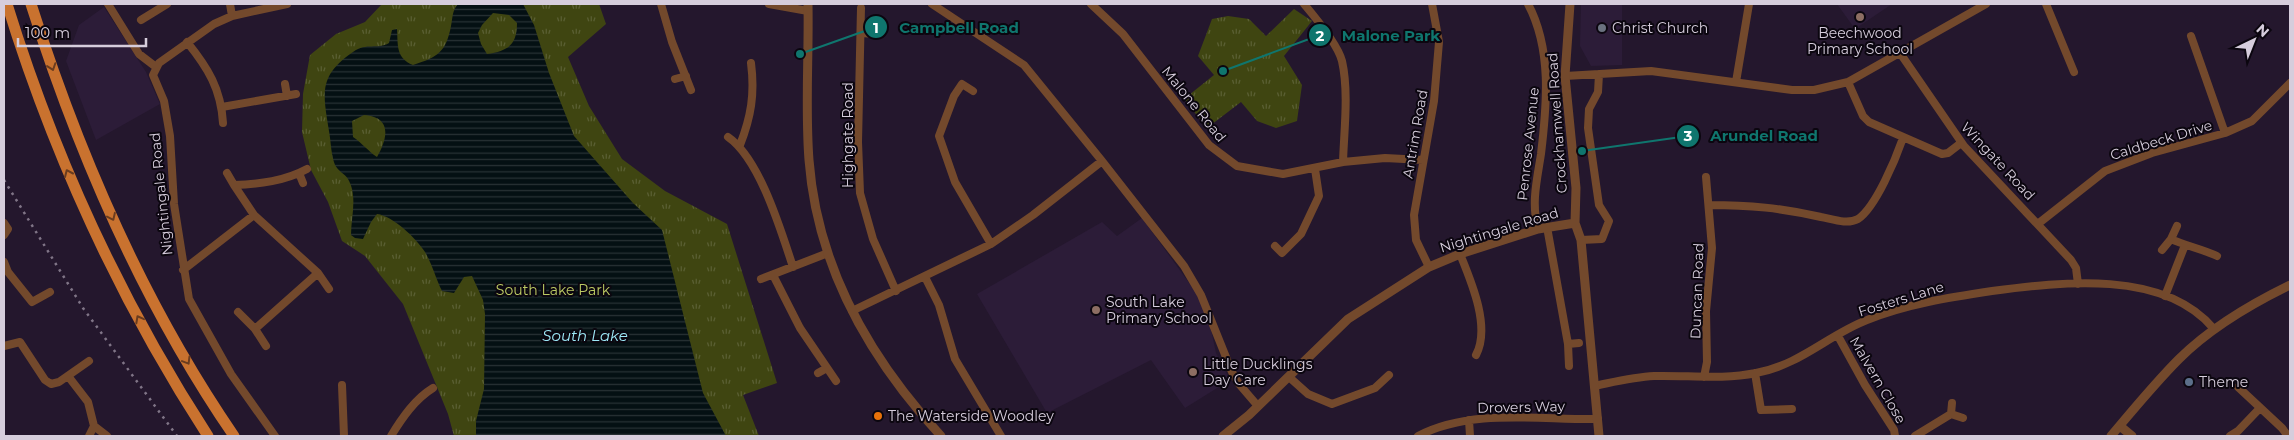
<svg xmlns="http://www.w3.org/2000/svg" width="2294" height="440" font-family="Montserrat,sans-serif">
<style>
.built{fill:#2c1c38}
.park{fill:url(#park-tufts)}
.water{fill:url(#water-rules);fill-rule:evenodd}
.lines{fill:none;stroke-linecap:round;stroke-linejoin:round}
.minor{stroke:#73492c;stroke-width:8}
.tertiary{stroke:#73492c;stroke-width:9}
.primary{stroke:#c9722f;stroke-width:11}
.rail{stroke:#807587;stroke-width:2.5;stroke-dasharray:2.5 5;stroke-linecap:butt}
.oneway{stroke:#6a3c1f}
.education-dot{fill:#8d6e63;stroke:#0b060f;stroke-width:2}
.worship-dot{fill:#6b7280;stroke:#0b060f;stroke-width:2}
.service-dot{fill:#5c6f8a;stroke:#0b060f;stroke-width:2}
.food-dot{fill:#e8710a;stroke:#0b060f;stroke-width:2}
.labels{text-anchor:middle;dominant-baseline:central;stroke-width:4;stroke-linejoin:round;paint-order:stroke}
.poi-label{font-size:14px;fill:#d6cddc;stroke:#0b060f;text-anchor:start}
.street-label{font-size:14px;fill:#d6cddc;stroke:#0b060f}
.park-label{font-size:14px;fill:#bdcb64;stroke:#0b060f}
.water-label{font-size:15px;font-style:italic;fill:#9de9f7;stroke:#0b060f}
.leader{fill:none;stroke:#0f766e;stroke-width:2}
.callout-dot{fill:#0f766e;stroke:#0b060f;stroke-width:2}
.mark-label{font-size:15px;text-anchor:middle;font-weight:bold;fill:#fff}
.callout-label{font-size:15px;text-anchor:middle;font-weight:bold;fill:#0f766e;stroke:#0b060f;stroke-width:4;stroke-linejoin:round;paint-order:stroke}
</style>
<defs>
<pattern id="park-tufts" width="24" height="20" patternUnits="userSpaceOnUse" patternTransform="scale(1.25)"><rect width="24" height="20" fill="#3f4511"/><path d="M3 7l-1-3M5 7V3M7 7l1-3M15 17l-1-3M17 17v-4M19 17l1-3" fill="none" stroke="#5a5f33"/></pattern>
<pattern id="water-rules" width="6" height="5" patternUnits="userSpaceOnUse" patternTransform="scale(1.25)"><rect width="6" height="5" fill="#041013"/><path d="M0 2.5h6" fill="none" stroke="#283235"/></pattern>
</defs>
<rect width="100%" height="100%" fill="#24172d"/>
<path class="built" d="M1581,4H1622V65L1591,66L1580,46Z
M1837,4H1892L1855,29Z
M104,7L146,72L160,104L96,140L66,61L79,25Z
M1142,218L1200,298L1209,320L1216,353L1230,380L1185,408L1151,360L1047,413L977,294L1102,222L1117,236Z"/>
<path class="park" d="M382,4H599L606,24L568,57L589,106L622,159L665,191L727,224L777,383L743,395L759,436H454L448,414L403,304L365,256L342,241L328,202L311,170L302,132L303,94L310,55L336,34L365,22Z
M1294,9L1312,21L1284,56L1302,85L1297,121L1276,128L1257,121L1241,102L1207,128L1184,99L1214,75L1198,56L1212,19L1228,16L1249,19L1266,36Z"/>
<path class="water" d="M458,4H523L534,25L549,73L574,136L633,203L662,230L703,393L726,436H476V421L484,389L485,314L483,300L472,276L464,277L454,293L442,291C436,279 432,264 425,252C416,238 393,216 377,214L371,222L363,239L355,238L351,235C351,217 358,196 348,179C345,174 338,171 335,165C331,155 331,142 329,131C323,93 318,76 353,52C367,42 377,50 389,43L392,30L397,29C398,46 396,58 413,65C438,57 446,52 451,26C453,16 452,11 458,4ZM493,13L509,15L517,23C517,45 508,51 487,54L481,44L478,33L482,25ZM364,115C392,117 388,138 377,157C368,151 362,143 353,137L352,121Z"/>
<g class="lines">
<path class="minor" d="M108,4L139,54L156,67
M230,4L232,16
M661,4L672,42L691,90
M769,4L808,11
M932,4L1024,65L1102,161L1184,266L1201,295L1232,372L1239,384L1257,405
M1091,4L1123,34L1209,145L1237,166L1283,174L1343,162L1385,158L1423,160
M1304,4C1315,17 1338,45 1342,61C1349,92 1344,131 1343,162
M1528,4C1552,49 1547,104 1541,154C1537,180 1531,203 1538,229
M2046,4L2074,72
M861,8L858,142L860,193L873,239L896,291
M141,20L167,4
M862,33L874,34
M2191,36L2225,133
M187,42C208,68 221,89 223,123
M1900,53L1964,146L2071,260L2076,268L2078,284
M1565,76L1651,71L1792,90H1814L1848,82L1986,4
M675,79L686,76
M1736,82L1749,4
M1848,82L1863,116L1869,122L1942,154L1948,153L1961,143
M285,84L287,96
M973,91L962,84L954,96L939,136L955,182L991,244
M222,107L296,94
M728,137C760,159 781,231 793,267
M740,145C751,117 755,94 751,63
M227,173L234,185
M299,173L303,183
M1709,205C1750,205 1781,208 1821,217C1832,219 1847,225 1858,219C1876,207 1896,158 1903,138
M254,215L234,185C260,184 285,181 307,169
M4,223L8,229L4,235
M2039,223L2105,171L2152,153L2225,133L2252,121L2290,83
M1547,227L1568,344L1569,366
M2171,239C2186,246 2202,249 2217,256
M1581,240L1602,239L1609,221L1599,205L1588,128L1589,109L1598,92L1599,74
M1275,246L1282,253L1301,234L1319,196L1315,169
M2162,250L2171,239L2177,226
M1460,254C1471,281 1491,327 1476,355
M4,262L8,272L32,302L50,292
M1429,267L1416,240L1414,215L1434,101L1439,42L1432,4
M183,270L254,215L318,273L329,289
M773,275L800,328L836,381
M925,277L939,305L955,359L1001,436
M761,279L828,253
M2165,296L2185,245
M852,311L991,244L1033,215L1102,161
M238,312L255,329L318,273
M255,329L266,346
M1838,336L1865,385L1894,430L1895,436
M1568,344L1579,343
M4,346L20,342L45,380L51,384L59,382L89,361
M818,373L827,368
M1755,373L1761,410L1792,409
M68,376L88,402L94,426L89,436
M1289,377L1308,394L1332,404L1375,388L1389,375
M1704,377L1707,362L1706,311L1712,248L1706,177
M342,385L344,436
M1594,386C1614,382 1634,377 1654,376C1688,375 1722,380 1756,373C1800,365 1828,335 1867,320C1906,304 1952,297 1992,291C2061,282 2164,269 2214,329
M2238,387L2282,428L2288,436
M1951,414L1952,403
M1469,420L1470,436
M94,426L107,436
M275,436L231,374L189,299L174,204L170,136L164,101L153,75L159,63L214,24L232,16L287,4
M391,436C402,418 415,399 433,388
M1418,436C1472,408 1539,420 1598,419
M1915,436L1951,414L1963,418
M2230,436L2238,431L2260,408"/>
<path class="tertiary" d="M808,4C809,56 805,108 809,160C817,266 870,359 941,436
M1570,4L1565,76L1576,188L1575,223L1581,240L1599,436
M2120,426L2132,436
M1223,436L1249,415L1348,319L1429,267L1460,254L1538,229L1575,223
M2111,436C2133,410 2155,383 2179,359C2211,327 2251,304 2290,285"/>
<path class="primary" d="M7,4C54,156 121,302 208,436
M31,4C79,155 144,305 234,436"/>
<path class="rail" d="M4,180L83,308L177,436"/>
</g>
<defs><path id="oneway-chevron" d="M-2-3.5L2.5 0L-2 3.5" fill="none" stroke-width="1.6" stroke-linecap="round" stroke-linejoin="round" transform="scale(1.25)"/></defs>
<g class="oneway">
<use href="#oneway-chevron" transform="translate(52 67) rotate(71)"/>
<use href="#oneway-chevron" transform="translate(68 173) rotate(-114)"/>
<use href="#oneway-chevron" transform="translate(112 217) rotate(65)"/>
<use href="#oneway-chevron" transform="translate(139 319) rotate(-118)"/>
<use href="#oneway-chevron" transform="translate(187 361) rotate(59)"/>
</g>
<g class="education-dot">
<circle cx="1860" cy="17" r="5"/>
<circle cx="1096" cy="310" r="5"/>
<circle cx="1193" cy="372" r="5"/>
</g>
<circle class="worship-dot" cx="1602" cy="28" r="5"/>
<circle class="service-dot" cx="2189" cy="382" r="5"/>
<circle class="food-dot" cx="878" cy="416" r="5"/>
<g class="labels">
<g class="poi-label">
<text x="1612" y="28">Christ Church</text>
<text x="1860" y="33" text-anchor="middle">Beechwood<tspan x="1860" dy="16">Primary School</tspan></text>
<text x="1106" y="302">South Lake<tspan x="1106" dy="16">Primary School</tspan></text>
<text x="1203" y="364">Little Ducklings<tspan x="1203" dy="16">Day Care</tspan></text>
<text x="2199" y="382">Theme</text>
<text x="888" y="416">The Waterside Woodley</text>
</g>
<g class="street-label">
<text transform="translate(1194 104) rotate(51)">Malone Road</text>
<text transform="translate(1557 123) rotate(-94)">Crockhamwell Road</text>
<text transform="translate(1415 134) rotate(-80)">Antrim Road</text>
<text transform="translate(848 135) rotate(-90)">Highgate Road</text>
<text transform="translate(2161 140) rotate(-17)">Caldbeck Drive</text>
<text transform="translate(1528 144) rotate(-84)">Penrose Avenue</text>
<text transform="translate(1998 161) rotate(47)">Wingate Road</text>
<text transform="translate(161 194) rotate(-96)">Nightingale Road</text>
<text transform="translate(1499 230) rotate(-17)">Nightingale Road</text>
<text transform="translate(1697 291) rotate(-88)">Duncan Road</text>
<text transform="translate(1901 299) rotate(-17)">Fosters Lane</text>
<text transform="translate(1878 380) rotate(60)">Malvern Close</text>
<text transform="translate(1521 407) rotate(-1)">Drovers Way</text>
</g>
<g class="park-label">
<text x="553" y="290">South Lake Park</text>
</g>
<g class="water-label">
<text x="585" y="335">South Lake</text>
</g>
</g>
<path class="leader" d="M800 54L876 27M1223 71L1320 35M1582 151L1688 136"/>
<g class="callout-dot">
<circle cx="800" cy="54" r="5"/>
<circle cx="1223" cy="71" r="5"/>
<circle cx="1582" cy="151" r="5"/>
<circle cx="876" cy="27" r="12"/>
<circle cx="1320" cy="35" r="12"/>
<circle cx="1688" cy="136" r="12"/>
</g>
<g class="mark-label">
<text x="876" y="33">1</text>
<text x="1320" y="41">2</text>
<text x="1688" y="141">3</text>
</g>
<g class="callout-label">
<text x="959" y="33">Campbell Road</text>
<text x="1391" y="41">Malone Park</text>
<text x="1764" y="141">Arundel Road</text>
</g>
<rect width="2294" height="440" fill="none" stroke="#d6cddc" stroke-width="10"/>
<g transform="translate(2254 40) rotate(43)" stroke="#0b060f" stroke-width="4" paint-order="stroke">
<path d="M0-4L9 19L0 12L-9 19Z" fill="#d6cddc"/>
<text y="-8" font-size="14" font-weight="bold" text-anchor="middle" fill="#d6cddc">N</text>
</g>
<path d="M18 38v8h128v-8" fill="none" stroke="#d6cddc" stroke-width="2.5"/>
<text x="25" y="38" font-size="15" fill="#d6cddc" stroke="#0b060f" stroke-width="4" paint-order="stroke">100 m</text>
</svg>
